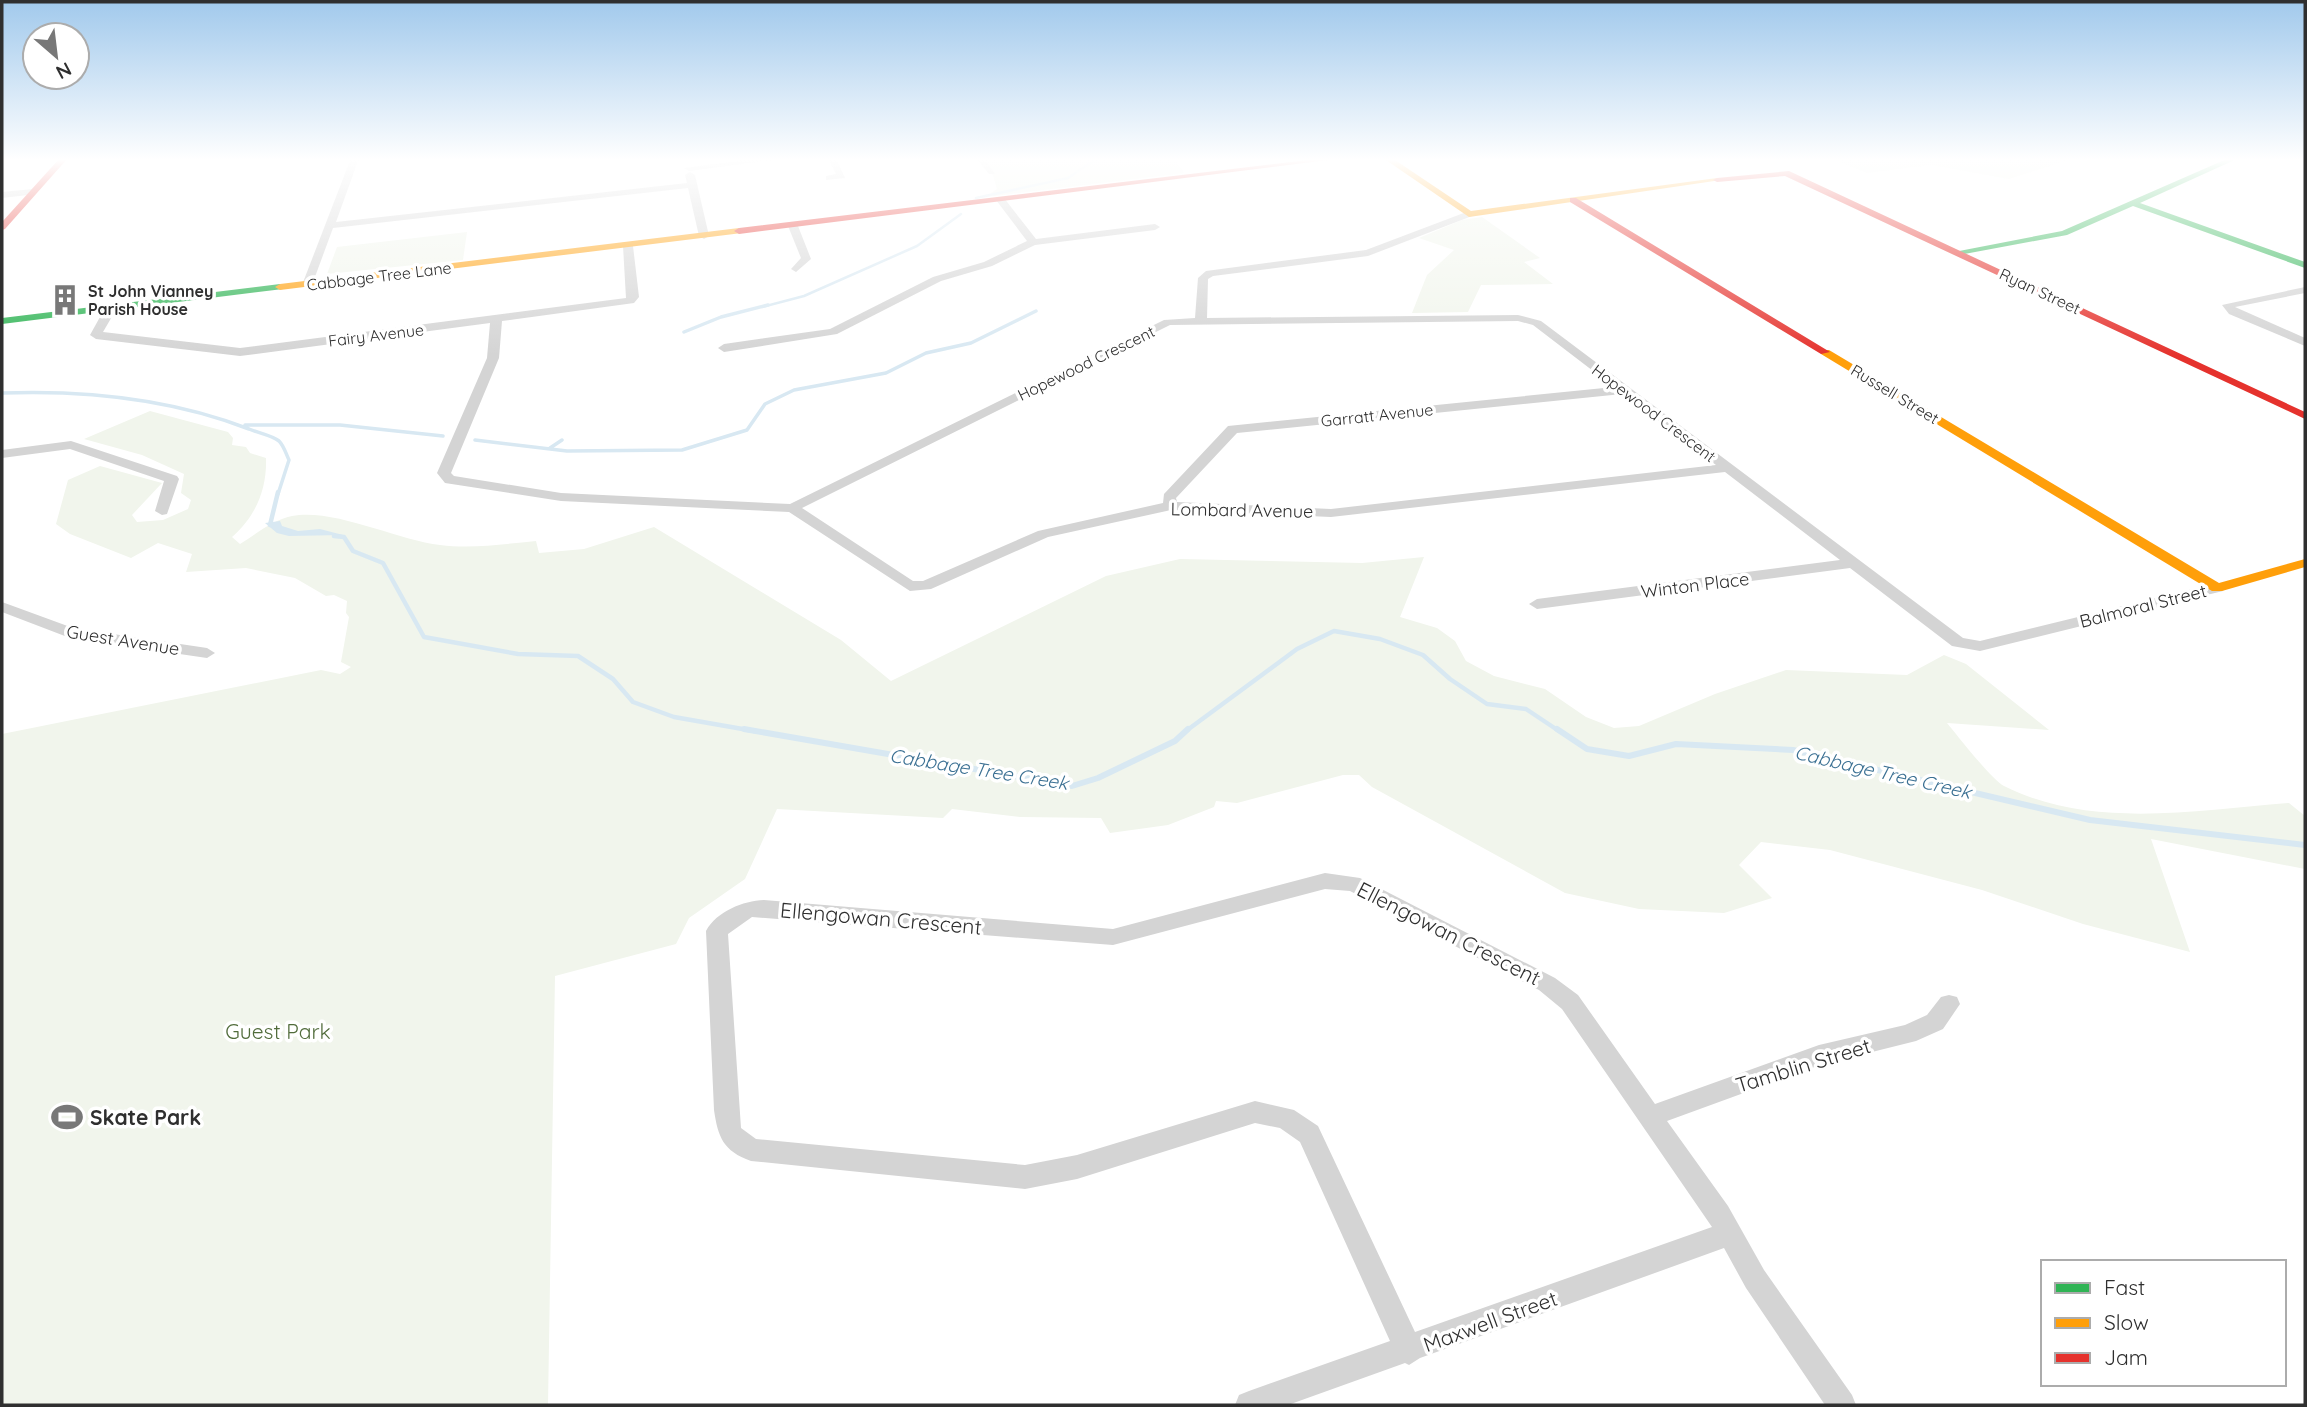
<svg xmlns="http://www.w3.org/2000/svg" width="2307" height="1407" font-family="Quicksand,sans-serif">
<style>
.green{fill:#f1f5ec}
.water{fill:#d8e8f2}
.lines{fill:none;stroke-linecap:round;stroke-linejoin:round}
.stream-far3{stroke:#d8e8f2;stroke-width:2.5}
.stream-far2{stroke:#d8e8f2;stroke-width:3.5}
.stream-far1{stroke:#d8e8f2;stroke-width:4.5}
.stream{stroke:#d8e8f2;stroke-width:6}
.street{fill:#d4d4d4;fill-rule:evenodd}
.fast{fill:#30b455;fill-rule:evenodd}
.slow{fill:#ff9f0a;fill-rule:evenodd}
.jam{fill:#e5322d;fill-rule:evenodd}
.labels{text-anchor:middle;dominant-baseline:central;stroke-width:7;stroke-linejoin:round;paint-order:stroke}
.far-street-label{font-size:16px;fill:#2f2f2f;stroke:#fff}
.far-poi-label{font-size:16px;font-weight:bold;fill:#2f2f2f;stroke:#fff;text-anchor:start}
.street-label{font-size:18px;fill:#2f2f2f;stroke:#fff}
.water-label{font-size:19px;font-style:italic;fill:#3b7093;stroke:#fff}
.near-street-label{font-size:21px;fill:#2f2f2f;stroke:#fff}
.near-park-label{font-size:21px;fill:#516c3b;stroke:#fff}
.near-poi-label{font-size:21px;font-weight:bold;fill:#2f2f2f;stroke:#fff;text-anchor:start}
</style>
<rect width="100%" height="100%" fill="#fff"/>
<path class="green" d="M997,158H1174L1184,173L994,196L991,193L997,189L992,172L982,159Z
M1829,158H2075L2009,179L1931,165L1867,173Z
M1482,217L1540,258L1524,262L1553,284L1481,285L1468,312L1412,313L1427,275L1454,250L1419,238L1462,220Z
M467,232L463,260L327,274L337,247Z
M150,411L228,432L233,438L232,445L246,447L250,453L266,458C267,488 257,515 232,537L240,544C256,534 273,520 292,516C334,508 397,540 440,545C472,549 504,544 536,541L539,553L584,549L654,527L841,640L891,681L1106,576L1180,559L1362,563L1424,557L1400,617L1437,628L1455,641L1466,661L1494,676L1545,689L1586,717L1614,728L1639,726L1715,694L1786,670L1907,675L1944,655L1966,664L2049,730L1947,723C1957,735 1992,780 2004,786C2091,830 2196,810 2289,803L2305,816V869L2151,839L2190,952L2083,924L1982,890L1830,850L1761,842L1739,865L1772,898L1724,913L1639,909L1565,893L1372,787L1359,775H1343L1237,803L1216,801L1214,807L1168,825L1110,833L1101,818L1020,817L952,809L943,818L777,809L745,879L689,918L676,944L555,976L548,1405H2V734L321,670L340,674L351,667L341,662L349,617L346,613L347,601L334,595L326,596L295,578L246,568L186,572L192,554L158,543L131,558L70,534L56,524L68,480L100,466L162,483L132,515L137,522L163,520L188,509L191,500L181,493L184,474L142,455L84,439Z"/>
<path class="water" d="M280,521L282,526L298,531L320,529L343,535L289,536L277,533L265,523Z"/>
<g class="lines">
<path class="stream-far3" d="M976,198L1068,178L1097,158
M762,307L804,296L917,246L961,214"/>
<path class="stream-far2" d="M684,332L721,317L768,305
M2,393C85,390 172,399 249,429C258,433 271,435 279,441C284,446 286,454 289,460L278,494
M245,425H340L443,436
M475,440L567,451L682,450L747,430L765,404L794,390L886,373L926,353L971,343L1036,311
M550,448L562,440"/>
<path class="stream-far1" d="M270,525L278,492
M334,536L344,537L353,551L383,563L424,637L518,654L578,656L613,679L633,702L674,717L754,731
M1186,731L1297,649L1334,631L1380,639L1423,655L1450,679L1487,704L1526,709L1559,731"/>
<path class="stream" d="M744,729L1072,786L1098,778L1175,741L1188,729
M1557,729L1587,749L1629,756L1676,744L1793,750L2090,820L2305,845"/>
<path class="street" d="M351,158H359L336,222L687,183L685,175L690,172L695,175L709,236L704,239L699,236L688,188L333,228L312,285L303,287L302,285Z
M762,158H787L689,171L684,168Z
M828,158H836L845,178L826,180V176L836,174Z
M976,158H984L995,174H989Z
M33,189L36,190V194L2,198V192Z
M998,198H1004L1036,239L1155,224L1160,227L1155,230L1035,245L992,266L941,281L837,334L724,352L718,348L724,344L830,329L933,277L984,262L1027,241L996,200Z
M1469,211L1474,214L1472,216L1368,256L1213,276L1208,279L1207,318L1518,315L1541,321L1963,638L1980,641L2217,583L2225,588L2223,591L1980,651L1952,646L1850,568L1537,609L1529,604L1537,599L1840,560L1725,472L1331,517L1171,510L1048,537L931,589L910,591L789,512L561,501L445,483L437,473L487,358L490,323L240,356L96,339L90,335L105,308L111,305L117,308L103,332L240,348L626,298L623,246L628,243L633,246L639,297L634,303L502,321L499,358L451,473L454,476L561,493L790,504L1164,320L1195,318L1198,278L1206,271L1366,250ZM1518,321L1533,325L1614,387L1228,426L1164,494L1163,503L1038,531L923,581H913L802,508L1170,325ZM1622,394L1716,465L1331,509L1177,502L1176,498L1237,433Z
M793,223L798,226L811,259L796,272L791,269L801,258L788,226Z
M2305,287V293L2235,307L2305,338V346L2229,314L2222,305Z
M71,441L177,476L179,479L167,514L162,515L155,511L164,481L70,449L2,458V450Z
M2,602L73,628L207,648L215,653L207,658L70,638L2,612Z
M1325,873L1360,878L1555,978L1578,995L1655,1104L1819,1045L1905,1025L1927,1015L1941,997L1949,995L1957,997L1960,1004L1943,1029L1916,1041L1820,1065L1667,1121L1728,1206L1764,1270L1852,1395L1856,1405H1825L1746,1288L1724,1248L1420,1358L1409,1365L1405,1363L1288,1405H1235L1239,1395L1249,1391L1390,1341L1300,1142L1280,1128L1255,1123L1077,1179L1025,1189L751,1161C723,1151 718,1137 714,1110L706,931C717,911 743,901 764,900L1113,929ZM1325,889L1350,891L1539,990L1562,1009L1712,1227L1415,1332L1318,1126L1294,1110L1255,1101L1077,1155L1025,1165L756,1139L741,1128L728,934L752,917L1113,945Z"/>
<path class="fast" d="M2229,158H2239L2140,203L2305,262V268L2133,206L2067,235L1959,255L1954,252L2062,231Z
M280,284L283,285V289L2,324V318Z"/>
<path class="slow" d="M1383,158H1392L1471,211L1717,178L1721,180L1469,217Z
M739,228L744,231L742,233L280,290L275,287L280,284Z
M1821,350H1829L2219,583L2305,559V567L2222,591H2212L1821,354Z"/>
<path class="jam" d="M60,158H68L5,229L2,230V222Z
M1324,158H1344L739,234L734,231L739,228Z
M1789,171L2305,412V419L1785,176L1717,182L1713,180L1717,178Z
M1570,198H1576L1830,352L1821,354L1570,202Z"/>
</g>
<linearGradient id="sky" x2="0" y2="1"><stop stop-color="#a1c9ec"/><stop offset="0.45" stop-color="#fff"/><stop offset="1" stop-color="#fff" stop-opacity="0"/></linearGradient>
<rect width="2307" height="355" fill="url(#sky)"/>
<defs>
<symbol id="building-bare" viewBox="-9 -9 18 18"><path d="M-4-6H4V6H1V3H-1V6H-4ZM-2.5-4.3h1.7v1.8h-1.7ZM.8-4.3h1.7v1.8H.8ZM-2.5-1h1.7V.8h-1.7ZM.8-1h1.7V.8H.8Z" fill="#787878" stroke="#fff" stroke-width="2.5" paint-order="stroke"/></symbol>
<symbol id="stadium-bare" viewBox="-9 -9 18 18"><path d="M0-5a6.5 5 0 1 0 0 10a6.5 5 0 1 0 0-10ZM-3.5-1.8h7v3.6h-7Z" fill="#787878" stroke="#fff" stroke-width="2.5" paint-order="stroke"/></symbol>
</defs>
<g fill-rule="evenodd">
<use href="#building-bare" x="43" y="278" width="44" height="44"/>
<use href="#stadium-bare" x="45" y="1095" width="44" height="44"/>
</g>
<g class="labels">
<g class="far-street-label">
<text transform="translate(379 276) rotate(-7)">Cabbage Tree Lane</text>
<text transform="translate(2040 291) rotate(25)">Ryan Street</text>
<text transform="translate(376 335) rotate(-7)">Fairy Avenue</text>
<text transform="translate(1086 363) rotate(-26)">Hopewood Crescent</text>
<text transform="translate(1895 394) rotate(31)">Russell Street</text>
<text transform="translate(1654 413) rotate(37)">Hopewood Crescent</text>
<text transform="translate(1377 415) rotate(-6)">Garratt Avenue</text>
</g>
<g class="far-poi-label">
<text x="88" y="291">St John Vianney<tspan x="88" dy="18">Parish House</tspan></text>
</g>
<g class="street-label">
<text transform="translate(1242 510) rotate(1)">Lombard Avenue</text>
<text transform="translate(1695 585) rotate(-7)">Winton Place</text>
<text transform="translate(2143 606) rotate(-14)">Balmoral Street</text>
<text transform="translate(123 640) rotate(9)">Guest Avenue</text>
</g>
<g class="water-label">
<text transform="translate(979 769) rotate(9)">Cabbage Tree Creek</text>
<text transform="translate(1883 772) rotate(13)">Cabbage Tree Creek</text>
</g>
<g class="near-street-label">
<text transform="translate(881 918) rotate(5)">Ellengowan Crescent</text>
<text transform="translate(1449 933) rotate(27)">Ellengowan Crescent</text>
<text transform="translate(1803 1065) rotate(-17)">Tamblin Street</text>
<text transform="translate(1490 1321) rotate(-20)">Maxwell Street</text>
</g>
<g class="near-park-label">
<text x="278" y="1031">Guest Park</text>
</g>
<g class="near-poi-label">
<text x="90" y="1117">Skate Park</text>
</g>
</g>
<rect width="2307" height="1407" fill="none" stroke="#2f2f2f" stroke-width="7"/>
<rect x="2041" y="1260" width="245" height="126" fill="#ffffff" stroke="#acacac" stroke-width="2"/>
<rect x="2055" y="1283" width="35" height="10" fill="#30b455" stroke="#acacac" stroke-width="2"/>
<text x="2104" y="1295" font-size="21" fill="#2f2f2f">Fast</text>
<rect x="2055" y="1318" width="35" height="10" fill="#ff9f0a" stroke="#acacac" stroke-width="2"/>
<text x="2104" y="1330" font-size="21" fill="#2f2f2f">Slow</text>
<rect x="2055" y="1353" width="35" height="10" fill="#e5322d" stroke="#acacac" stroke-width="2"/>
<text x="2104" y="1365" font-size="21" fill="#2f2f2f">Jam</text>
<g transform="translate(56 56) rotate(152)"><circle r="33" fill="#ffffff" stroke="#acacac" stroke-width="2"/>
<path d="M0-5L12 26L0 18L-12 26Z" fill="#787878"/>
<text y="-10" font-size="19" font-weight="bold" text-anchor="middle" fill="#2f2f2f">N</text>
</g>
</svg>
